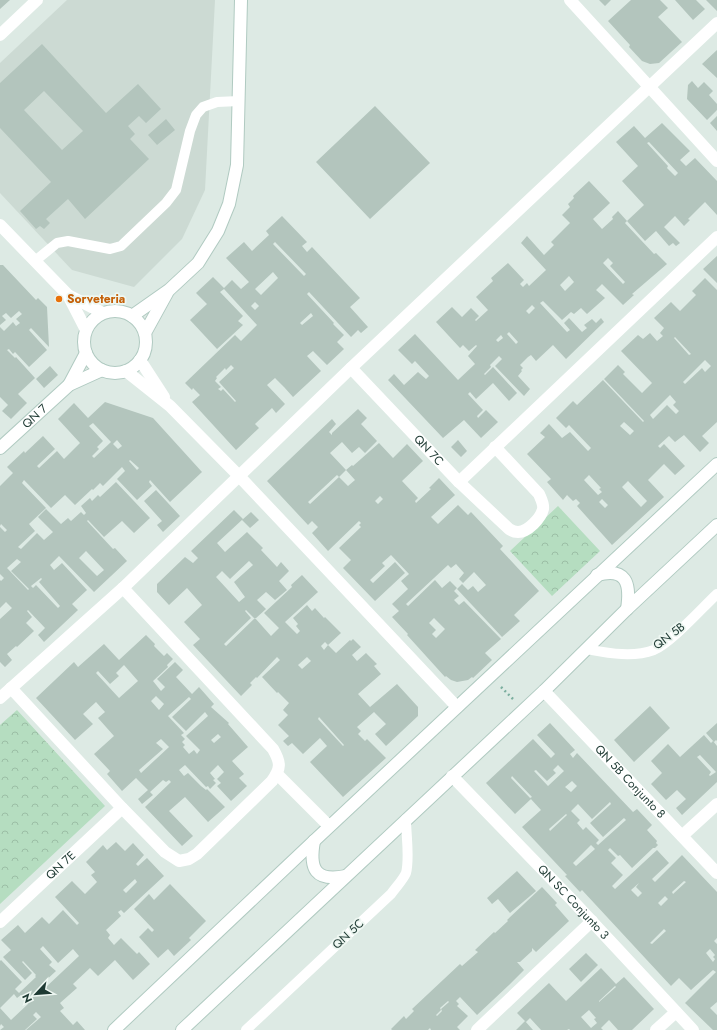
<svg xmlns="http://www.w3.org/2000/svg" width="717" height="1030" font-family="Jost,sans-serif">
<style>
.built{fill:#ccdad3}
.park{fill:url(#park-crowns)}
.building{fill:#b3c5bd;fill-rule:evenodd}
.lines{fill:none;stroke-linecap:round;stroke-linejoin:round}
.secondary-casing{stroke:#b0cac1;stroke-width:14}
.path{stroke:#7caf9f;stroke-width:2.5;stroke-dasharray:2 3;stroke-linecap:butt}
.lane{stroke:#fff;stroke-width:10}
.street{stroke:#fff;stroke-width:12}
.secondary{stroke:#fff;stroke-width:12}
.food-dot{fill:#e8710a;stroke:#eef7f2;stroke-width:1.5}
.labels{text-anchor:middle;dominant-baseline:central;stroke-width:3.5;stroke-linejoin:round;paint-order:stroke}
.food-label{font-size:12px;font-weight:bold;fill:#c56008;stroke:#eef7f2;text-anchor:start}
.street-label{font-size:12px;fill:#1e3a33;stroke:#eef7f2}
</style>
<defs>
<pattern id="park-crowns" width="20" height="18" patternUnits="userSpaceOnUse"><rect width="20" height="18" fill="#b5ddc0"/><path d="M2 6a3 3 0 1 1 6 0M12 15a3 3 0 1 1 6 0" fill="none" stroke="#9bbea5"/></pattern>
</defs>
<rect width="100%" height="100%" fill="#ddeae4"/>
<path class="built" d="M67,0H215L205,190L182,239L134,287L72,270L0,193V63Z"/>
<path class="park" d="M558,506L600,551L552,596L510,551Z
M17,710L105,806L0,904V725Z"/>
<path class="building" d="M0,0H10L0,9Z
M599,0H611L605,6Z
M631,0H660L668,8L658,17L682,42L659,63L650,64L642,61L629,47L630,45L608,21Z
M675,0H696L705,9L693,20Z
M706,0H717V11Z
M42,44L106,113L138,84L161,109L146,123L139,116L128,126L135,134L130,139L149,159L85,219L68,199L46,219L50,223L44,229L40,226L36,229L20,211L51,182L0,128V83ZM44,91L83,131L62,150L24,110Z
M717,50V78L702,64Z
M692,81L698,88L704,82L713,91L709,95L717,104V110L707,120L687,99L688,85Z
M375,106L430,163L370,219L316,162Z
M717,116V131L710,123Z
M166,119L175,130L157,145L148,135Z
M662,123L690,151L680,160L686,166L695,158L717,181V215L705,202L688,219L690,220L684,226L675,216L664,227L680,243L676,246L673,243L669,246L656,231L645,241L627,221L644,205L622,181L638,166L616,142L634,126L645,138ZM649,142L678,173L675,176L667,168L668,166L647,143Z
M589,181L610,203L593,219L602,229L613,219L612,217L618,211L627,221L625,223L654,254L656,253L667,264L632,294L634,295L623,305L602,284L596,290L605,298L587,314L581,308L574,314L571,312L562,320L543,301L540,303L567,332L570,330L564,323L569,318L582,332L587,328L584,325L592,319L596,323L601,318L604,322L566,359L553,345L536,361L531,355L528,357L520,365L523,368L521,370L522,371L518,376L530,389L524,396L495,366L502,359L499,356L490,365L491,367L484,374L485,375L493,367L517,393L509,401L493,383L476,399L470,392L468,394L483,410L477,416L478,418L486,410L498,422L481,438L464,420L443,438L388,380L394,374L404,385L418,372L426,379L429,376L415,361L412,364L398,350L415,334L458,380L475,364L468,356L477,346L476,345L469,351L463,345L460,348L436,322L452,307L462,317L471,308L479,316L475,320L476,321L488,310L476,297L493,281L491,278L508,263L524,280L520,284L523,287L527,283L529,286L546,270L521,243L527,236L544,255L554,245L551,242L570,223L562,215L570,207L568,204L574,198L573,196ZM608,258L613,263L610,266L625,282L623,284L603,263ZM569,276L574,282L565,291L560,285ZM532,305L535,308L529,314L526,311ZM509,332L518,342L516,344L507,334ZM501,335L503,338L498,342L496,340Z
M282,216L307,242L302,246L307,252L312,247L360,298L350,307L368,327L361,333L358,330L351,337L309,292L307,294L334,323L333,324L344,335L337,342L344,349L327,365L313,351L307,356L321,371L293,397L284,387L292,379L284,387L275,378L267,385L285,404L276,413L272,408L255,424L259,428L236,450L192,402L200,395L193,388L192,390L185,383L235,335L241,341L257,325L224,289L220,292L243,316L238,321L243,325L217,349L190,320L207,304L196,293L213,277L224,288L232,280L241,289L249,282L226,258L244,242L252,251L269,235L266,231ZM275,242L306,274L304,276L273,244ZM273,272L278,278L261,295L255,289ZM255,302L259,306L255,310L251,306ZM311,313L313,316L302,325L300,323ZM231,365L234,368L219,382L236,401L235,402L223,389L221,391L218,389L221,387L215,381L217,378L216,377L225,368L226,370Z
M717,256V283L703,269Z
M0,265H3L36,300L38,298L47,307L49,347L31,328L29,330L47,350L29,367L15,352L13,354L9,349L7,350L15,358L16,357L35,378L18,394L27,403L11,419L2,411L8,405L0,397V327L4,331L13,322L16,326L20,323L16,319L22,314L19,311L11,318L6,313L2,316L6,320L0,325Z
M705,278L717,290V422L702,436L709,443L700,452L684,435L675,442L669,436L658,446L660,448L664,444L685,466L675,475L664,464L648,480L664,497L612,545L577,506L580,503L576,499L573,501L567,495L563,500L547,482L551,479L527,454L545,437L540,433L549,424L562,438L570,432L588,451L591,448L569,425L566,428L556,418L573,401L577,405L603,380L643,422L644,421L604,379L618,365L625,372L623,374L642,393L652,383L621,351L638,335L643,339L650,333L657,341L663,336L660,333L664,328L654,318L671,302L680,311L696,295L692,291ZM675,337L691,354L689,355L674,338ZM705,360L711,366L705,372L702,368L685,384L683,382ZM670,395L676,402L673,405L679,411L676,414L667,405L653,419L650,415ZM624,422L634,431L630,435L620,426ZM589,475L601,488L599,489L602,492L598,495L584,480ZM628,481L647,501L641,507L622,487ZM602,499L608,505L605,508L599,502Z
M50,366L58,375L44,388L36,379Z
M105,402L153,418L202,472L170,502L150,480L149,482L152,486L137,500L117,479L125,471L122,467L103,486L100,483L93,490L92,489L75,505L65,495L51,508L24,480L22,483L46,508L29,524L35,531L18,547L21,549L37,533L44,540L53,532L38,517L46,509L61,524L68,518L71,521L81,512L84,515L86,513L81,506L90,498L92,501L98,495L100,497L116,482L150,518L134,533L122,521L104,537L88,520L87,521L113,549L115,548L127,561L94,592L59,556L50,565L54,570L62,563L87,590L72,604L78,610L44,642L38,635L45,628L28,610L27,611L32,617L26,623L34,631L17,647L16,646L7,654L12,660L5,667L0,662V619L12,608L6,602L0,608V580L1,581L4,578L0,574V527L5,532L7,530L1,524L0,526V486L13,473L7,467L24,451L25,453L43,436L55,449L37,466L39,468L57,451L64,459L80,443L58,419L74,403L88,418ZM93,423L111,442L94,458L92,456L99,449L97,447L103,441L89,426ZM117,440L122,446L118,449L113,444ZM130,460L139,468L137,470L129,461ZM86,551L104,570L97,576L79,558ZM17,559L21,562L11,571L29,589L28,590L7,568ZM41,578L42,579L39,582L60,606L58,608L36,585L33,588L31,586Z
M358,409L367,418L361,424L377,441L365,453L359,447L352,453L342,442L330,453L346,470L339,477L337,475L308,502L310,504L339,477L348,486L355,480L346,470L352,465L353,466L379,443L393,458L407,444L423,461L402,481L418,498L415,501L416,503L431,489L429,488L439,478L455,495L431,517L438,524L458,505L468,515L471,512L503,546L500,549L539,591L514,615L520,621L502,637L457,589L462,584L468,590L473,586L478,592L486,585L474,572L463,583L459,579L464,573L456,564L451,568L448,565L406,604L408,606L435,580L442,588L450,581L457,588L454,591L459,596L454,600L459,605L464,601L501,639L485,653L492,660L473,678L472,677L468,680L457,682L451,680L446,676L445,677L407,635L408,634L392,617L399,611L392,604L408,589L401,581L409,574L391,555L382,563L385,566L370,580L373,583L395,562L405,573L375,601L343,568L351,560L339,548L361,527L359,525L361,523L359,521L328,551L312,533L318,527L312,521L308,525L267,481L332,419L336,424L329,432L332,435V433ZM380,496L383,499L378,504L375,501ZM434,618L445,629L436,638L432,634L436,630L429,623Z
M458,440L467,451L461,457L451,447Z
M156,490L180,516L163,532L157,525L162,521L144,501Z
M234,510L243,519L217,543L225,552L247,532L263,548L261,550L277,567L281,562L289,571L279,581L287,590L275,600L266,592L257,600L266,609L255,619L246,610L245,611L251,618L224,644L226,646L255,618L271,636L279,628L264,613L292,587L291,585L302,575L318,592L285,622L297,634L300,631L296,626L298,624L293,618L307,605L312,611L315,608L324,618L325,617L341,633L328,645L325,642L321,646L324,650L328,645L336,653L350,640L351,641L353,639L361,647L352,655L357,661L366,653L377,664L374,666L381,674L358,694L370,707L397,684L418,707V716L386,746L375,734L386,724L374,712L357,727L361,731L358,734L365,741L367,739L386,758L343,797L310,762L327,746L320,738L303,754L292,743L288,746L283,741L289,736L278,725L288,715L283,710L289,703L278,692L277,693L262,677L280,660L277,657L257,678L256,677L250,683L252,685L241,696L193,645L200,639L184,622L202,605L187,588L169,605L157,592V584L185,557L193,563L198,558L191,551ZM249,561L253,565L234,582L245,597L239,602L216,577L222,571L230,579ZM307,657L311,661L302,669L298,665ZM319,717L344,745L343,746L318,719Z
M251,512L259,520L250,528L242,520Z
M146,635L155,644L154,646L164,656L167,653L173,659L167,665L168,667L153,681L161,691L165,687L157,679L175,662L183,670L176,677L192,694L199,687L214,704L211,707L229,723L228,724L248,747L232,761L244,774L239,778L247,786L231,801L217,786L221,783L217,779L224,772L218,765L210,773L215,779L213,780L216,783L210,789L208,786L206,787L185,765L179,770L184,776L188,773L201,786L206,790L207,789L225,807L208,822L185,797L169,811L193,836L182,846L145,807L171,782L169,780L166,782L163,780L150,792L153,795L142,804L138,799L148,790L136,778L122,791L107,774L110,771L94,754L114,736L98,718L105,712L96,702L83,714L93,724L75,740L36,698L74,662L78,667L104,644L119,660ZM124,665L138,681L119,698L96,673L98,671L110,684L119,676L116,673ZM156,696L164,704L159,710L151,701ZM189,697L191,699L172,717L186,731L205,712L208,716L186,736L200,750L197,754L194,750L189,754L183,747L185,745L182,742L185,739L181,735L184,733L168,716ZM218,734L221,737L214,743L211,740ZM161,739L169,747L141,773L139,770L163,749L156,743Z
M650,706L670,728L634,762L614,740Z
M550,723L575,750L570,754L573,758L577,753L633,812L637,809L652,825L647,830L657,841L656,843L658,845L655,848H653L632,868L620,855L618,856L610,848L608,850L616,858L611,863L623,875L612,886L615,889L657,850L669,863L652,879L655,882L682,855L717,892V938L714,941L717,944V1002L710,1008L717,1015V1030H713L685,1003L716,972L713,970L691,990L679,978L671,986L582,890L580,892L565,876L567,875L522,827L541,810L530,798L532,797L512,776L511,778L531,799L515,814L486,783L533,739L551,758L555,754L537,735ZM558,765L564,771L548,786L534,771L536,770L547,781L556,773L553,770ZM572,781L577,786L571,792L565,787ZM610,802L611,804L590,823L603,837L624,818L626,820L598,845L596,843L599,840L586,827L583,830L577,823L580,820L571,811L578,804L592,819ZM566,814L567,815L550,831L549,829ZM591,845L595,849L576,866L573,863ZM684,881L686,882L673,894L672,892ZM639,883L636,887L642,893L638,897L631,890ZM665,896L668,899L661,906L658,903ZM664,929L666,931L652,944L650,943ZM710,949L715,955L713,957L715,959L713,962L706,953Z
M717,723V741L716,740L714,742L706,733Z
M704,735L711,743L713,741L717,746V782L682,815L676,808L686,799L677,790L666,800L651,784L662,773L651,761L668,744L680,757ZM700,755L716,772L710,776L709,775L711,772L697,757Z
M116,842L125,851L133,843L144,855L136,864L138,866L147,858L164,876L124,913L121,910L118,912L121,916L106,930L110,935L108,938L114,945L121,938L137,954L139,952L150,964L133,980L115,960L98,976L90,968L73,984L77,988L60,1003L64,1008L60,1011L73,1025L77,1021L85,1030H26L41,1017L36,1012L33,1015L37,1019L25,1030H0L4,1027L1,1024L0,1026V961L1,960L22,982L15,989L19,993L36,977L35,976L36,975L23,961L22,962L32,973L25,980L3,957L11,950L1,940L18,925L25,933L42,917L49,924L63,910L77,925L79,923L55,897L72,881L85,894L97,882L91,875L95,872L86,862L103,845L107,850ZM135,879L137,882L126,893L123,890ZM43,946L58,963L73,949L79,956L45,988L42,984L56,971L49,965L52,962L40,949ZM14,994L17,998L21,995L28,1004L11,1020L0,1008Z
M517,871L536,891L510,913L498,899L492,904L487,898Z
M170,884L206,921L189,938L191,940L174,956L168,949L158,958L139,937L148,928L152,932L154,930L134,909L149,894L154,900Z
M542,887L557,903L555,905L569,921L536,952L532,948V951L520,962H517L524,970L509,985L477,1015L460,997L456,1001L459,1004L457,1006L468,1016L457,1027L460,1030H431L430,1028L428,1030H392L391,1029L404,1016L406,1019L414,1011L412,1009L460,964L462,966L478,952L475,950L494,932L495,933L508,921L507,920ZM448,1001L449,1002L441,1009L442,1011L437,1016L436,1015L441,1010L440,1008Z
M586,953L598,965L581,982L569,969Z
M601,968L616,984L624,977L654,1009L632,1030H618L609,1020L601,1028L603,1030H570L569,1029L567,1030H541L530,1018L526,1022L517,1013L549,983L566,1001ZM615,986L616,987L599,1002V1001ZM589,1010L596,1018L594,1019L597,1023L591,1028L581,1017Z
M525,1021L533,1030H516Z"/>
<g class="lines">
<defs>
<g id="secondary">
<circle cx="115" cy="342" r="31"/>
<path d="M132,316L169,290L198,263L218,231L229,204L237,165L241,0"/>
<path d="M145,333L167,293"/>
<path d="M69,385L86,353"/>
<path id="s5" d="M0,448L69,385L102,370"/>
<path d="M597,575C626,567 631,583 627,609"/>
<path d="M314,841C309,869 315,882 346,876"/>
<path d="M114,1030L314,841L717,464"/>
<path d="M182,1030L544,691L627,609L717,525"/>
</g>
</defs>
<use href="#secondary" class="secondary-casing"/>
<path class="path" d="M501,687L513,699"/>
<path class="lane" d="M35,261L57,243L68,241L110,249L121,246L166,203L176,190L190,131L196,115L203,107L217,102L239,101
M586,649C608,653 632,658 654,650C671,643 702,608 717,594
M246,1030L391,894C396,887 403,880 406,873C410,858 406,835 406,819"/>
<g class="street">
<path d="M570,0L717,161"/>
<path d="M0,35L37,0"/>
<path d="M0,225L68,295L86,330"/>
<path d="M68,295L103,313"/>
<path d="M140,360L164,397"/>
<path id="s1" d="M351,368L459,482L509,529C512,531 515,532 518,532C528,532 541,518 543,509C544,504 541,499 539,494L495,447"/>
<path d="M126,371L170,406L239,476L457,707"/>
<path d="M459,482L717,237"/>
<path d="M11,688L122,808L165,852L179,861L189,859L197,854L272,781C281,768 281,763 273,749L123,588"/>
<path id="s2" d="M544,691L717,873"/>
<path d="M0,698L123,588L351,368L717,23"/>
<path d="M277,774L329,826"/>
<path id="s3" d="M452,776L571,899L693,1030"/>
<path d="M682,836L717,804"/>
<path id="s4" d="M0,922L122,808"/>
<path d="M477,1030L592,921"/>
<path d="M656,1030L676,1012"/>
</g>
<use href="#secondary" class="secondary"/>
</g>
<circle class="food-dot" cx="59" cy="299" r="4"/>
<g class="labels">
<g class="food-label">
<text x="67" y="299">Sorveteria</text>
</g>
<g class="street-label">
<text stroke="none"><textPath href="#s5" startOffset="47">QN 7</textPath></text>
<text stroke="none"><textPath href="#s1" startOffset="113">QN 7C</textPath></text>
<text transform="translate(669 636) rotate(-37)">QN 5B</text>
<text stroke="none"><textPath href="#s2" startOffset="125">QN 5B Conjunto 8</textPath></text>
<text stroke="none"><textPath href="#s4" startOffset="83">QN 7E</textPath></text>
<text stroke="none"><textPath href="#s3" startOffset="175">QN SC Conjunto 3</textPath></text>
<text transform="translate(348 934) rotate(-43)">QN 5C</text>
</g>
</g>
<g transform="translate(36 994) rotate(244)" stroke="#eef7f2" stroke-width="3" paint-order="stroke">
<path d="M0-3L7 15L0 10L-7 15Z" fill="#1e3a33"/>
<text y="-6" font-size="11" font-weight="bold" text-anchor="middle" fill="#1e3a33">N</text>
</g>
</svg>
